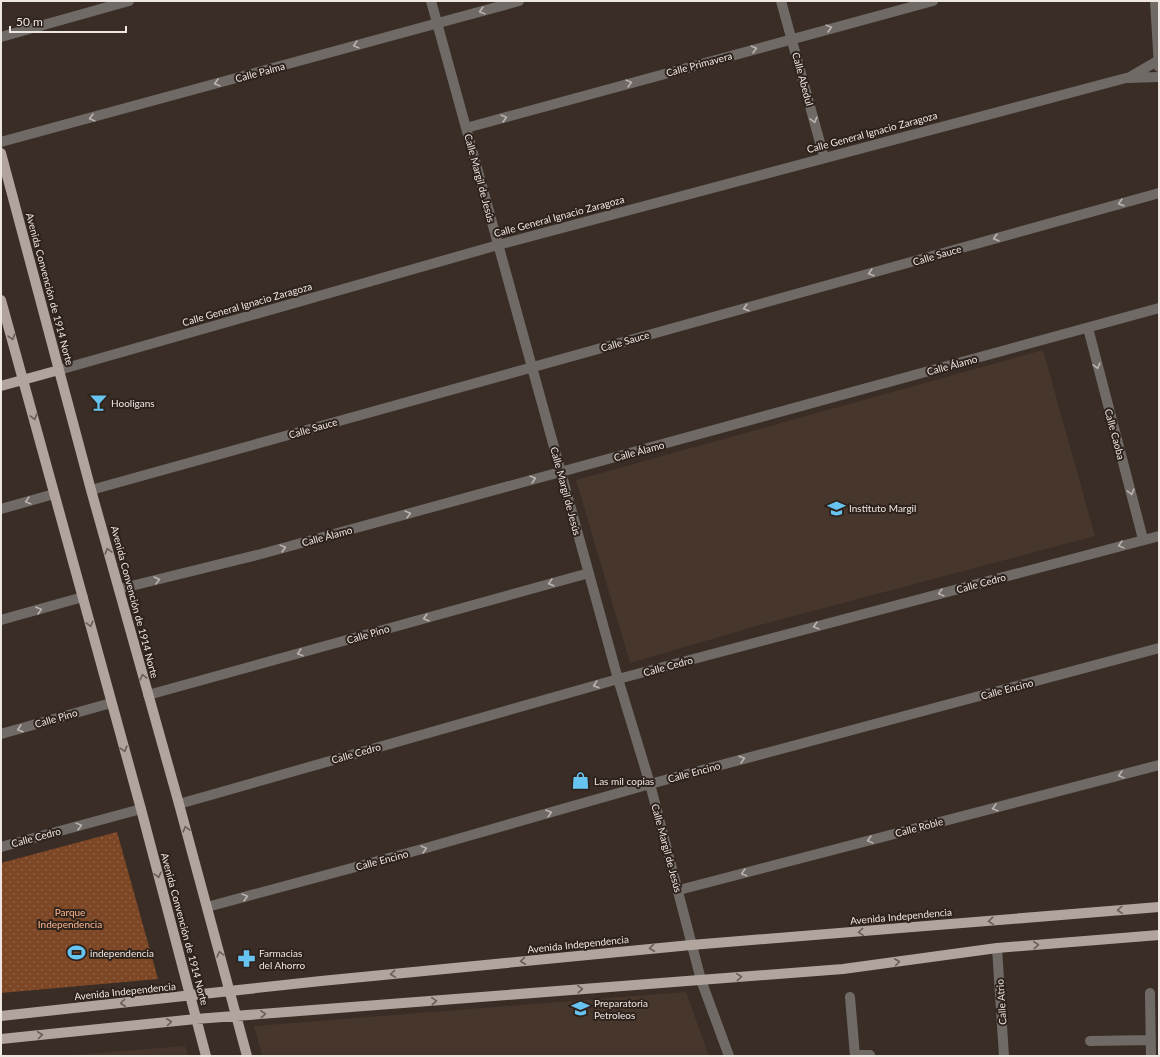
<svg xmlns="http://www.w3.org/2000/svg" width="1160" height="1057" font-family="Lato,sans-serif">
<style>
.built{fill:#47362c}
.grass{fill:url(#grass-dots)}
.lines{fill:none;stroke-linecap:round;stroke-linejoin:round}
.minor{stroke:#706a67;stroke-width:10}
.major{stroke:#b1a49d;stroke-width:10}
.oneway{stroke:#bcb4b0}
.oneway2{stroke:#695d56}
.labels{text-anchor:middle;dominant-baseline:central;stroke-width:4;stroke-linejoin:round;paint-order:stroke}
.street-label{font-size:10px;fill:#eee6e1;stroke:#2e231c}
.poi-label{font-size:10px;fill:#eee6e1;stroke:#2e231c;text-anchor:start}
.park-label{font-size:10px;fill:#fcb68e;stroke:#2e231c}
</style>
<defs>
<pattern id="grass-dots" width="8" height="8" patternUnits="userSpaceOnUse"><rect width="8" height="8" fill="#7d4726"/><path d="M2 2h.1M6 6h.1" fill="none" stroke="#906245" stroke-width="1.8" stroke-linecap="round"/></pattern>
</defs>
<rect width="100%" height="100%" fill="#392d26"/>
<path class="built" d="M1043,350L1095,536L753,627L630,663L576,480Z
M686,992L709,1056H262L254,1026Z
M185,1046L188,1056H60Z"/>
<path class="grass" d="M117,832L158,979L1,993V863Z"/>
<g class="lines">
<path class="minor" d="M431,1L618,679L650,784L701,980L729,1056
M781,1L824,157
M1155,1L1159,67
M1,37L129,1
M1128,78L1159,60
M466,128L933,1
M1,142L519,1
M1088,328L1143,539
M59,370L498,245L1126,78L1159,77
M91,490L1159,193
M1,509L54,494
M119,589L261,554L1159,308
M1,620L83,597
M148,695L589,573
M1,734L111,703
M179,804L618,679L1159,536
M1,847L141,809
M679,890L1159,765
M207,907L426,848L650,784L1159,648
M997,948L1004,1056
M1150,993L1151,1056
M850,997L855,1056
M1090,1041L1151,1040
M855,1055H870"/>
<path class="major" d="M1,153L91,490L179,804L247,1056
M1,300L141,809L206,1056
M1,386L59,370
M1,1016L321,981L691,945L1159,907
M1,1039L196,1019L843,969L997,948L1159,935"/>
</g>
<defs><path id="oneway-chevron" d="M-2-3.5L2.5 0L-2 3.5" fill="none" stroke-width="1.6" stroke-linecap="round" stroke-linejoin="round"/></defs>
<g class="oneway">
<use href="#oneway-chevron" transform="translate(482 11) rotate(165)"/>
<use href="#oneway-chevron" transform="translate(829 28) rotate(-15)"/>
<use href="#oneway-chevron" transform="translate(356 45) rotate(165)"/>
<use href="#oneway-chevron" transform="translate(754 49) rotate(-15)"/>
<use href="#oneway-chevron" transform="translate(217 83) rotate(165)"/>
<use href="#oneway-chevron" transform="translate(629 83) rotate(-15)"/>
<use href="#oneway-chevron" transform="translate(92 118) rotate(165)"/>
<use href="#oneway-chevron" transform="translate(504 118) rotate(-15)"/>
<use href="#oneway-chevron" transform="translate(814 120) rotate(75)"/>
<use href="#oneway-chevron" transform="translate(1121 203) rotate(164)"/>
<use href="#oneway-chevron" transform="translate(996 238) rotate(164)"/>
<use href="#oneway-chevron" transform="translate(871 273) rotate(164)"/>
<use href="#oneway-chevron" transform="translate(746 308) rotate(164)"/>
<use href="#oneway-chevron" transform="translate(1097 366) rotate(75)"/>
<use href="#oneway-chevron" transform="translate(533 479) rotate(-15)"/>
<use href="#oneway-chevron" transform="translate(1131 492) rotate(75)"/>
<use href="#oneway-chevron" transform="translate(28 501) rotate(165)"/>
<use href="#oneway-chevron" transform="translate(408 514) rotate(-15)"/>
<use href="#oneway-chevron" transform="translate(1121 545) rotate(165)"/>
<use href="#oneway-chevron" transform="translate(283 548) rotate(-15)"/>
<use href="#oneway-chevron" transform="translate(157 580) rotate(-14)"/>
<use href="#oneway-chevron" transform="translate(551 583) rotate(164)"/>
<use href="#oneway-chevron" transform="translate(941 593) rotate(165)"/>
<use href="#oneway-chevron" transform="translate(39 610) rotate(-16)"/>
<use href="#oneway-chevron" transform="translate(426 618) rotate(164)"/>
<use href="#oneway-chevron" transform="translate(816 626) rotate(165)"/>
<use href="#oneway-chevron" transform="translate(300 653) rotate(164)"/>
<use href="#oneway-chevron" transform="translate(596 685) rotate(164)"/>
<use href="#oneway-chevron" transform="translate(20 729) rotate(164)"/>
<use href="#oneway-chevron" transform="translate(742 759) rotate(-15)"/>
<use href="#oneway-chevron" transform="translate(1121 775) rotate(165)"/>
<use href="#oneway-chevron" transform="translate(995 808) rotate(165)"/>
<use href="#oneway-chevron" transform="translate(549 813) rotate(-16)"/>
<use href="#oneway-chevron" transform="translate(79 826) rotate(-15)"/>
<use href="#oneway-chevron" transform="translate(870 840) rotate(165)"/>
<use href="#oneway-chevron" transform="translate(424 849) rotate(-15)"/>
<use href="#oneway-chevron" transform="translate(744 873) rotate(165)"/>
<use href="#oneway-chevron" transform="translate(245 897) rotate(-15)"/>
</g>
<g class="oneway2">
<use href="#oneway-chevron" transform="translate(12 337) rotate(74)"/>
<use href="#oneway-chevron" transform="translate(34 417) rotate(75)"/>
<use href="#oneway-chevron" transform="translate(108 551) rotate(-105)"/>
<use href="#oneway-chevron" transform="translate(90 624) rotate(75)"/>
<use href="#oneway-chevron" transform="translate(143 677) rotate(-105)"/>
<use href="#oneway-chevron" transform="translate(124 749) rotate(74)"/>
<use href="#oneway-chevron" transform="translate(186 829) rotate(-105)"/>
<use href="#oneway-chevron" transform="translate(158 875) rotate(76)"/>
<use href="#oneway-chevron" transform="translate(1120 910) rotate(175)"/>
<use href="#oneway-chevron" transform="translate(991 921) rotate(175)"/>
<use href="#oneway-chevron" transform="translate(861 932) rotate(175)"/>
<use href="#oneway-chevron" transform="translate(1036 945) rotate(-5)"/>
<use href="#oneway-chevron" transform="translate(652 948) rotate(174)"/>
<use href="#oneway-chevron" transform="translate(220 954) rotate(-105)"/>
<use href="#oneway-chevron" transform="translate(523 961) rotate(174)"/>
<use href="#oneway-chevron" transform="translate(897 962) rotate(-7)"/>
<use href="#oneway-chevron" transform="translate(393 974) rotate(174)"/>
<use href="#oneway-chevron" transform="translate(739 977) rotate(-5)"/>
<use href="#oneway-chevron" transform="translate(580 989) rotate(-4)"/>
<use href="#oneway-chevron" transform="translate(434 1001) rotate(-4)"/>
<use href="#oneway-chevron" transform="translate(123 1003) rotate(174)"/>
<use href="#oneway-chevron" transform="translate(263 1014) rotate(-4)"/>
<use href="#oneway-chevron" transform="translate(169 1022) rotate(-6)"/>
<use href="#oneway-chevron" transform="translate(40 1035) rotate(-6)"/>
</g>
<defs>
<symbol id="bar-bare" viewBox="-9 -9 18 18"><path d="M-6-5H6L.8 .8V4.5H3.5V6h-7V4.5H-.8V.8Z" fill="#67c4f0" stroke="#2e231c" stroke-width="2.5" paint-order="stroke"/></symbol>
<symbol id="school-bare" viewBox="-9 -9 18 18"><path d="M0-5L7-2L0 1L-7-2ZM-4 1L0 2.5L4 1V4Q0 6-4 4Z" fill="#67c4f0" stroke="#2e231c" stroke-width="2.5" paint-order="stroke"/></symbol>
<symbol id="shop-bare" viewBox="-9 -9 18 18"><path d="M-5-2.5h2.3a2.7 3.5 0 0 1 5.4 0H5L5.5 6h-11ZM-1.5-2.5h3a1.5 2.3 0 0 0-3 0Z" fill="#67c4f0" stroke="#2e231c" stroke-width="2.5" paint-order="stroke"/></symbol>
<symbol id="stadium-bare" viewBox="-9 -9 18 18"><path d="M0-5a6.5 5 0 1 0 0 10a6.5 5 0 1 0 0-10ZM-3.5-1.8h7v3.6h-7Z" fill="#67c4f0" stroke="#2e231c" stroke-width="2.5" paint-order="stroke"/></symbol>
<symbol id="pharmacy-bare" viewBox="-9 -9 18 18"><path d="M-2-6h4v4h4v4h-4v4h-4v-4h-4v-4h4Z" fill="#67c4f0" stroke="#2e231c" stroke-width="2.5" paint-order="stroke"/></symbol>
</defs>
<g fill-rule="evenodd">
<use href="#bar-bare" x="86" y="390" width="25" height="25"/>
<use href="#school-bare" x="824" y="496" width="25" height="25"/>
<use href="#shop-bare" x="568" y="768" width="25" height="25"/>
<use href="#stadium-bare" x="64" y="940" width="25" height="25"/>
<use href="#pharmacy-bare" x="234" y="946" width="25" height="25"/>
<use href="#school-bare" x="568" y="996" width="25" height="25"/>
</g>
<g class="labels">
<g class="street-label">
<text transform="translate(699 64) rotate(-15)">Calle Primavera</text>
<text transform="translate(260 72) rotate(-15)">Calle Palma</text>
<text transform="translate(803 79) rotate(75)">Calle Abedul</text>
<text transform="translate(872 132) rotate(-15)">Calle General Ignacio Zaragoza</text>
<text transform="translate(480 178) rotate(75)">Calle Margil de Jesús</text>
<text transform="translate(559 216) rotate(-15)">Calle General Ignacio Zaragoza</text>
<text transform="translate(937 255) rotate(-16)">Calle Sauce</text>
<text transform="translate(50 289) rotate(75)">Avenida Convención de 1914 Norte</text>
<text transform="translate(247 304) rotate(-16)">Calle General Ignacio Zaragoza</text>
<text transform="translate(625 341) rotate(-16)">Calle Sauce</text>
<text transform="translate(952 365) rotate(-15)">Calle Álamo</text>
<text transform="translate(313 428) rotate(-16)">Calle Sauce</text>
<text transform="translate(1115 434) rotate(75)">Calle Caoba</text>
<text transform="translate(639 451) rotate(-15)">Calle Álamo</text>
<text transform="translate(566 491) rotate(75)">Calle Margil de Jesús</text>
<text transform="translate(327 536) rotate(-15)">Calle Álamo</text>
<text transform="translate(981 583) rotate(-15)">Calle Cedro</text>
<text transform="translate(135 602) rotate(75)">Avenida Convención de 1914 Norte</text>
<text transform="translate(368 634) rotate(-16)">Calle Pino</text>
<text transform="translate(668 666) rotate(-15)">Calle Cedro</text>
<text transform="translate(1007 689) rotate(-15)">Calle Encino</text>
<text transform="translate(56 718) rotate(-16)">Calle Pino</text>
<text transform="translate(356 753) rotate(-16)">Calle Cedro</text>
<text transform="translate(694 772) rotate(-15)">Calle Encino</text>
<text transform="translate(919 827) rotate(-15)">Calle Roble</text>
<text transform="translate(36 837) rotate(-15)">Calle Cedro</text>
<text transform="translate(667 848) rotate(75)">Calle Margil de Jesús</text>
<text transform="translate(382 860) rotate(-15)">Calle Encino</text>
<text transform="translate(901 916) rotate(-5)">Avenida Independencia</text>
<text transform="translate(185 929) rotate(75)">Avenida Convención de 1914 Norte</text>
<text transform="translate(578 944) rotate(-6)">Avenida Independencia</text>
<text transform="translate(125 991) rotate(-6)">Avenida Independencia</text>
<text transform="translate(1001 1002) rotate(-94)">Calle Atrio</text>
</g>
<g class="poi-label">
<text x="111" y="403">Hooligans</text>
<text x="849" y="508">Instituto Margil</text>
<text x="594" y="781">Las mil copias</text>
<text x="90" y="953">independencia</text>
<text x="259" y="953">Farmacias<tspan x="259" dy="12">del Ahorro</tspan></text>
<text x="594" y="1003">Preparatoria<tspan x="594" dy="12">Petroleos</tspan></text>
</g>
<g class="park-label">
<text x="70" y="912">Parque<tspan x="70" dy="12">Independencia</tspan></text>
</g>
</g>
<rect width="1160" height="1057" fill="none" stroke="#eee6e1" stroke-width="4"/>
<path d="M10 26v6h116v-6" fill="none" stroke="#eee6e1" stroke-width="2"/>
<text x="16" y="26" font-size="12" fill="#eee6e1" stroke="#2e231c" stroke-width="3" paint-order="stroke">50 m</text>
</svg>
